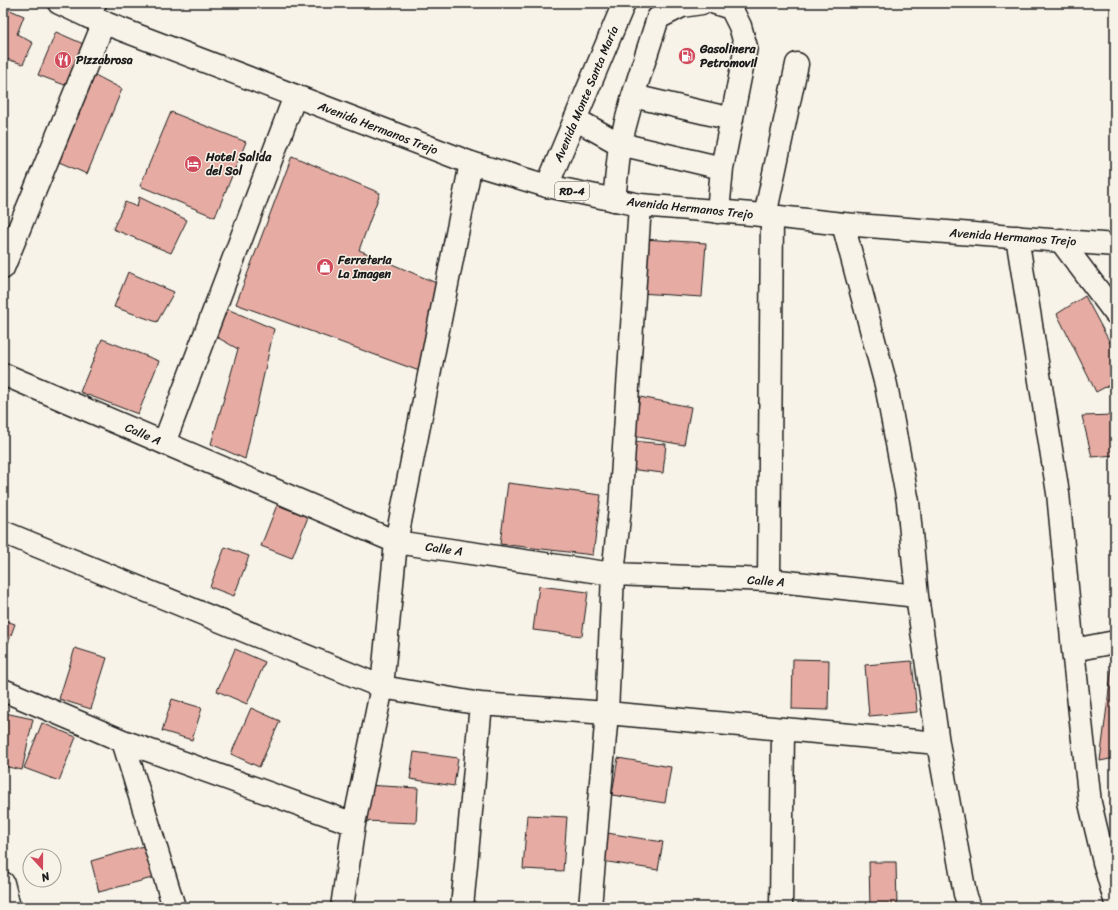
<svg xmlns="http://www.w3.org/2000/svg" width="1118" height="910" font-family="Sriracha,sans-serif">
<style>
.building{fill:#e6aca3;stroke:#1c1c1c}
.lines{fill:none;stroke-linecap:round;stroke-linejoin:round}
.minor-casing{stroke:#1c1c1c;stroke-width:25}
.major-casing{stroke:#1c1c1c;stroke-width:25}
.minor{stroke:#f7f3e8;stroke-width:22}
.major{stroke:#f7f3e8;stroke-width:22}
.labels{text-anchor:middle;dominant-baseline:central;stroke-width:3;stroke-linejoin:round;paint-order:stroke}
.shield{fill:#f7f3e8;stroke:#5e5c59;stroke-width:1}
.shield-label{font-size:11px;font-weight:bold;fill:#1c1c1c}
.poi-label{font-size:12px;font-weight:bold;fill:#1c1c1c;stroke:#f7f3e8;text-anchor:start}
.street-label{font-size:12px;fill:#1c1c1c;stroke:#f7f3e8}
</style>
<rect width="100%" height="100%" fill="#f7f3e8"/>
<filter id="ink" filterUnits="userSpaceOnUse"><feTurbulence type="fractalNoise" baseFrequency=".025" numOctaves="2"/><feDisplacementMap in="SourceGraphic" scale="8" xChannelSelector="R" yChannelSelector="G"/><feConvolveMatrix kernelMatrix="1 2 1 2 8 2 1 2 1" color-interpolation-filters="sRGB"/></filter>
<g filter="url(#ink)">
<path class="building" d="M3,7L24,16L17,34L33,43L23,64L3,58Z
M56,32L88,46L70,87L38,75Z
M95,75L122,89L87,174L59,162Z
M171,112L246,142L215,217L140,186Z
M292,156L380,193L359,250L441,285L422,372L236,304Z
M139,197L187,220L171,253L113,229L125,202L137,207Z
M643,239L706,243L702,297L639,293Z
M128,272L174,292L157,322L114,307Z
M1085,296L1115,352V382L1096,392L1057,314Z
M225,308L274,329L245,459L211,444L238,349L213,335Z
M102,339L159,361L138,414L80,392Z
M640,397L691,407L684,445L633,436Z
M1115,415V455L1092,457L1082,416Z
M631,441L666,444L663,473L628,469Z
M508,483L601,495L593,555L500,544Z
M277,505L308,517L292,558L261,546Z
M225,547L249,556L234,596L210,587Z
M539,586L588,592L582,636L533,630Z
M3,620L15,624L3,657Z
M75,648L107,658L91,709L59,699Z
M235,649L265,662L247,704L217,691Z
M793,659L829,660L828,710L792,709Z
M912,661L917,712L869,716L865,665Z
M1112,666L1115,685V758L1100,761Z
M172,699L202,708L192,740L162,731Z
M251,708L280,721L259,767L231,754Z
M5,713L33,719L22,770L3,766V722Z
M42,723L76,737L59,781L24,768Z
M414,752L458,758L454,786L410,779Z
M618,758L671,767L665,803L612,795Z
M365,785L418,788L416,823L363,821Z
M527,815L567,817L563,871L523,869Z
M607,833L663,842L658,870L602,861Z
M147,845L156,877L99,892L91,861Z
M869,862H896L897,907H870Z"/>
<g class="lines">
<defs>
<path id="minor" d="M702,3L682,6L658,18L633,96L620,144L722,168L746,47L740,26L731,8L715,3
M89,17L95,3
M633,96L732,119
M575,119L620,144L614,200
M547,186L624,3
M718,212L722,168
M765,216L797,64
M843,224L886,385L908,502L917,596L938,743L965,894L970,907
M1017,237L1058,493L1073,650L1090,803L1104,862L1115,900
M1060,240L1115,313
M3,268L104,22
M3,374L396,542L613,574L769,580L917,596
M164,443L295,96
M3,532L382,687L481,704L607,713L938,743
M769,580L772,216
M1073,650L1115,642
M3,690L123,741L354,824
M123,741L174,907
M3,883L9,907
M342,907L354,824L382,687L396,542L471,163
M462,907L481,704
M590,907L607,713L613,574L620,508L640,205
M781,907L783,730"/>
<path id="major" d="M59,3L89,17L471,163L547,186L640,205L752,214L843,224L1115,245"/>
</defs>
<use href="#minor" class="minor-casing"/>
<use href="#major" class="major-casing"/>
<use href="#minor" class="minor"/>
<use href="#major" class="major"/>
</g>
</g>
<defs>
<symbol id="fuel-disc" viewBox="-11 -11 22 22"><circle r="9.5" fill="#d1495b" stroke="#f7f3e8"/><path d="M-5.5-6h7V0h2V4h1.3V-2.5L3-4.5l.8-.8L6-3V5H2.5V1h-1V6h-7ZM-4.2-4.7v3.2H.2V-4.7Z" fill="#fff"/></symbol>
<symbol id="restaurant-disc" viewBox="-11 -11 22 22"><circle r="9.5" fill="#d1495b" stroke="#f7f3e8"/><path d="M-5-6h1v4h1v-4h1v4h1v-4h1v5L-1.5 .5V6h-2V.5L-5-1ZM5-6V6H3V1.5H1.5Q1.5-4 5-6Z" fill="#fff"/></symbol>
<symbol id="hotel-disc" viewBox="-11 -11 22 22"><circle r="9.5" fill="#d1495b" stroke="#f7f3e8"/><path d="M-6-4.5h1.5V1H6V5H4.5V3h-9V5H-6ZM-4 0a1.8 1.8 0 1 1 3.6 0ZM.5 0V-2.5h3Q6-2.5 6 0Z" fill="#fff"/></symbol>
<symbol id="shop-disc" viewBox="-11 -11 22 22"><circle r="9.5" fill="#d1495b" stroke="#f7f3e8"/><path d="M-5-2.5h2.3a2.7 3.5 0 0 1 5.4 0H5L5.5 6h-11ZM-1.5-2.5h3a1.5 2.3 0 0 0-3 0Z" fill="#fff"/></symbol>
</defs>
<g fill-rule="evenodd">
<use href="#fuel-disc" x="677" y="46" width="20" height="20"/>
<use href="#restaurant-disc" x="53" y="50" width="20" height="20"/>
<use href="#hotel-disc" x="183" y="154" width="20" height="20"/>
<use href="#shop-disc" x="315" y="257" width="20" height="20"/>
</g>
<g class="labels">
<rect class="shield" x="555" y="182" width="34" height="18" rx="3"/>
<g class="shield-label">
<text x="572" y="191">RD-4</text>
</g>
<g class="poi-label">
<text x="700" y="49">Gasolinera<tspan x="700" dy="14">Petromovil</tspan></text>
<text x="76" y="60">Pizzabrosa</text>
<text x="206" y="157">Hotel Salida<tspan x="206" dy="14">del Sol</tspan></text>
<text x="338" y="260">Ferreteria<tspan x="338" dy="14">La Imagen</tspan></text>
</g>
<g class="street-label">
<text transform="translate(586 94) rotate(-67)">Avenida Monte Santa María</text>
<text transform="translate(378 128) rotate(21)">Avenida Hermanos Trejo</text>
<text transform="translate(690 208) rotate(6)">Avenida Hermanos Trejo</text>
<text transform="translate(1013 237) rotate(4)">Avenida Hermanos Trejo</text>
<text transform="translate(143 434) rotate(23)">Calle A</text>
<text transform="translate(444 549) rotate(8)">Calle A</text>
<text transform="translate(766 581) rotate(4)">Calle A</text>
</g>
</g>
<rect width="1118" height="910" fill="none" stroke="#f7f3e8" stroke-width="16"/>
<rect x="8" y="8" width="1102" height="894" fill="none" stroke="#1c1c1c" stroke-width="1.5" filter="url(#ink)"/>
<g transform="translate(42 868) rotate(159)"><circle r="19" fill="#f7f3e8" stroke="#9f9d96"/>
<path d="M0-3L7 15L0 10L-7 15Z" fill="#d1495b"/>
<text y="-6" font-size="11" font-weight="bold" text-anchor="middle" fill="#1c1c1c">N</text>
</g>
</svg>
